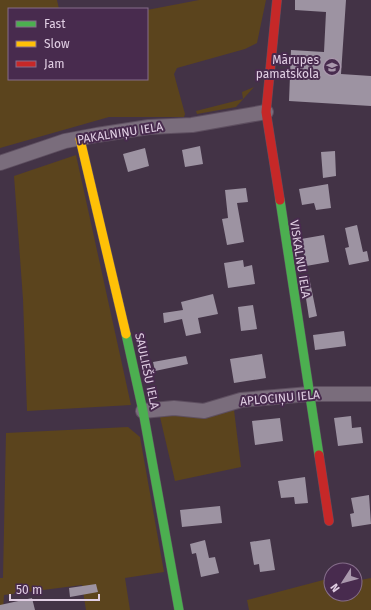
<svg xmlns="http://www.w3.org/2000/svg" width="371" height="610" font-family="'Fira Sans',sans-serif">
<style>
.green{fill:#5b441d}
.building{fill:#9d93a2}
.lines{fill:none;stroke-linecap:round;stroke-linejoin:round}
.street-casing{stroke:#5e4f60;stroke-width:16}
.fast-casing{stroke:#5e4f60;stroke-width:10}
.slow-casing{stroke:#5e4f60;stroke-width:10}
.jam-casing{stroke:#5e4f60;stroke-width:10}
.street{stroke:#7a6d7c;stroke-width:14}
.fast{stroke:#4caf50;stroke-width:9}
.slow{stroke:#ffc107;stroke-width:9}
.jam{stroke:#c62828;stroke-width:9}
.labels{text-anchor:middle;dominant-baseline:central;stroke-width:4;stroke-linejoin:round;paint-order:stroke}
.poi-label{font-size:12px;fill:#e1cfe4;stroke:#482b4e;text-anchor:end}
.street-label{font-size:12px;fill:#e1cfe4;stroke:#482b4e}
</style>
<rect width="100%" height="100%" fill="#433346"/>
<path class="green" d="M0,0H57L59,9H9V79H147V10L199,0H266L257,43L245,49L177,68L174,74L185,114L184,117H109L0,148Z
M254,87L236,107L197,114L196,111L243,99L242,92Z
M76,155L131,405L27,411L23,299L14,176Z
M234,410L241,467L175,481L160,417Z
M128,427L140,437L164,572L125,578L130,610H86L82,585L4,595L3,610H0V578H3L6,433Z
M331,578V594H355V581L371,578V610H249L247,600Z"/>
<path class="building" d="M295,0H346L341,74L371,76V106L289,101L291,50L324,52L326,12L295,10Z
M200,146L203,164L185,167L182,150Z
M145,148L149,166L128,172L123,154Z
M335,151L336,176L323,178L321,152Z
M328,184L331,208L316,210L314,203L302,205L299,189Z
M246,188L248,202L237,203L244,242L227,245L222,219L228,218L225,190Z
M357,225L363,252L367,251L369,261L349,265L345,248L349,247L345,228Z
M324,235L329,262L306,266L301,239Z
M243,260L244,267L252,265L255,284L228,288L224,263Z
M309,277L317,316L309,318L303,279Z
M213,294L218,314L198,318L201,333L186,336L182,319L164,323L163,313L183,310L181,302Z
M253,305L257,329L241,331L238,307Z
M344,331L346,346L315,350L313,335Z
M262,354L266,378L234,383L230,359Z
M186,356L188,364L155,371L153,362Z
M351,416L352,428L361,427L363,443L338,446L334,418Z
M280,418L283,441L255,445L252,421Z
M305,477L308,503L295,504L294,497L281,498L278,481Z
M369,495L371,524L352,527L350,514L354,513L351,498Z
M220,506L222,523L182,527L180,510Z
M270,539L275,570L260,572L259,564L254,565L250,542Z
M205,540L209,558L215,557L219,573L201,577L196,553L192,554L190,544Z
M96,584L98,592L70,597L69,588Z
M32,598L35,610H0V605Z"/>
<g class="lines">
<defs>
<path id="street" d="M0,163L65,141L97,135L149,127L192,125L266,112
M143,411L174,408L204,411L241,400L309,394H371"/>
<path id="fast" d="M280,200L319,455
M126,334L143,411L179,610"/>
<path id="slow" d="M80,139L126,334"/>
<path id="jam" d="M277,0L266,112L280,200
M319,455L329,521"/>
</defs>
<use href="#street" class="street-casing"/>
<use href="#fast" class="fast-casing"/>
<use href="#slow" class="slow-casing"/>
<use href="#jam" class="jam-casing"/>
<use href="#street" class="street"/>
<use href="#fast" class="fast"/>
<use href="#slow" class="slow"/>
<use href="#jam" class="jam"/>
</g>
<defs>
<symbol id="school-ring" viewBox="-11 -11 22 22"><circle r="9.5" fill="#482b4e" stroke="#aa98ad" stroke-width="1.5"/><path d="M0-5L7-2L0 1L-7-2ZM-4 1L0 2.5L4 1V4Q0 6-4 4Z" fill="#aa98ad"/></symbol>
</defs>
<g fill-rule="evenodd">
<use href="#school-ring" x="322" y="57" width="20" height="20"/>
</g>
<g class="labels">
<g class="poi-label">
<text x="319" y="60">Mārupes<tspan x="319" dy="14">pamatskola</tspan></text>
</g>
<g class="street-label">
<text transform="translate(120 133) rotate(-9)">PAKALNIŅU IELA</text>
<text transform="translate(300 259) rotate(81)">VISKALNU IELA</text>
<text transform="translate(147 371) rotate(78)">SAULIEŠU IELA</text>
<text transform="translate(280 398) rotate(-5)">APLOCIŅU IELA</text>
</g>
</g>
<rect x="8" y="8" width="140" height="72" fill="#482b4e" stroke="#856d8a"/>
<rect x="16" y="21" width="20" height="6" fill="#4caf50" stroke="#856d8a"/>
<text x="44" y="28" font-size="12" fill="#e1cfe4">Fast</text>
<rect x="16" y="41" width="20" height="6" fill="#ffc107" stroke="#856d8a"/>
<text x="44" y="48" font-size="12" fill="#e1cfe4">Slow</text>
<rect x="16" y="61" width="20" height="6" fill="#c62828" stroke="#856d8a"/>
<text x="44" y="68" font-size="12" fill="#e1cfe4">Jam</text>
<g transform="translate(343 582) rotate(234)"><circle r="19" fill="#482b4e" stroke="#856d8a"/>
<path d="M0-3L7 15L0 10L-7 15Z" fill="#aa98ad"/>
<text y="-6" font-size="11" font-weight="bold" text-anchor="middle" fill="#e1cfe4">N</text>
</g>
<path d="M10 594v6h89v-6" fill="none" stroke="#e1cfe4" stroke-width="2"/>
<text x="16" y="594" font-size="12" fill="#e1cfe4" stroke="#482b4e" stroke-width="3" paint-order="stroke">50 m</text>
</svg>
